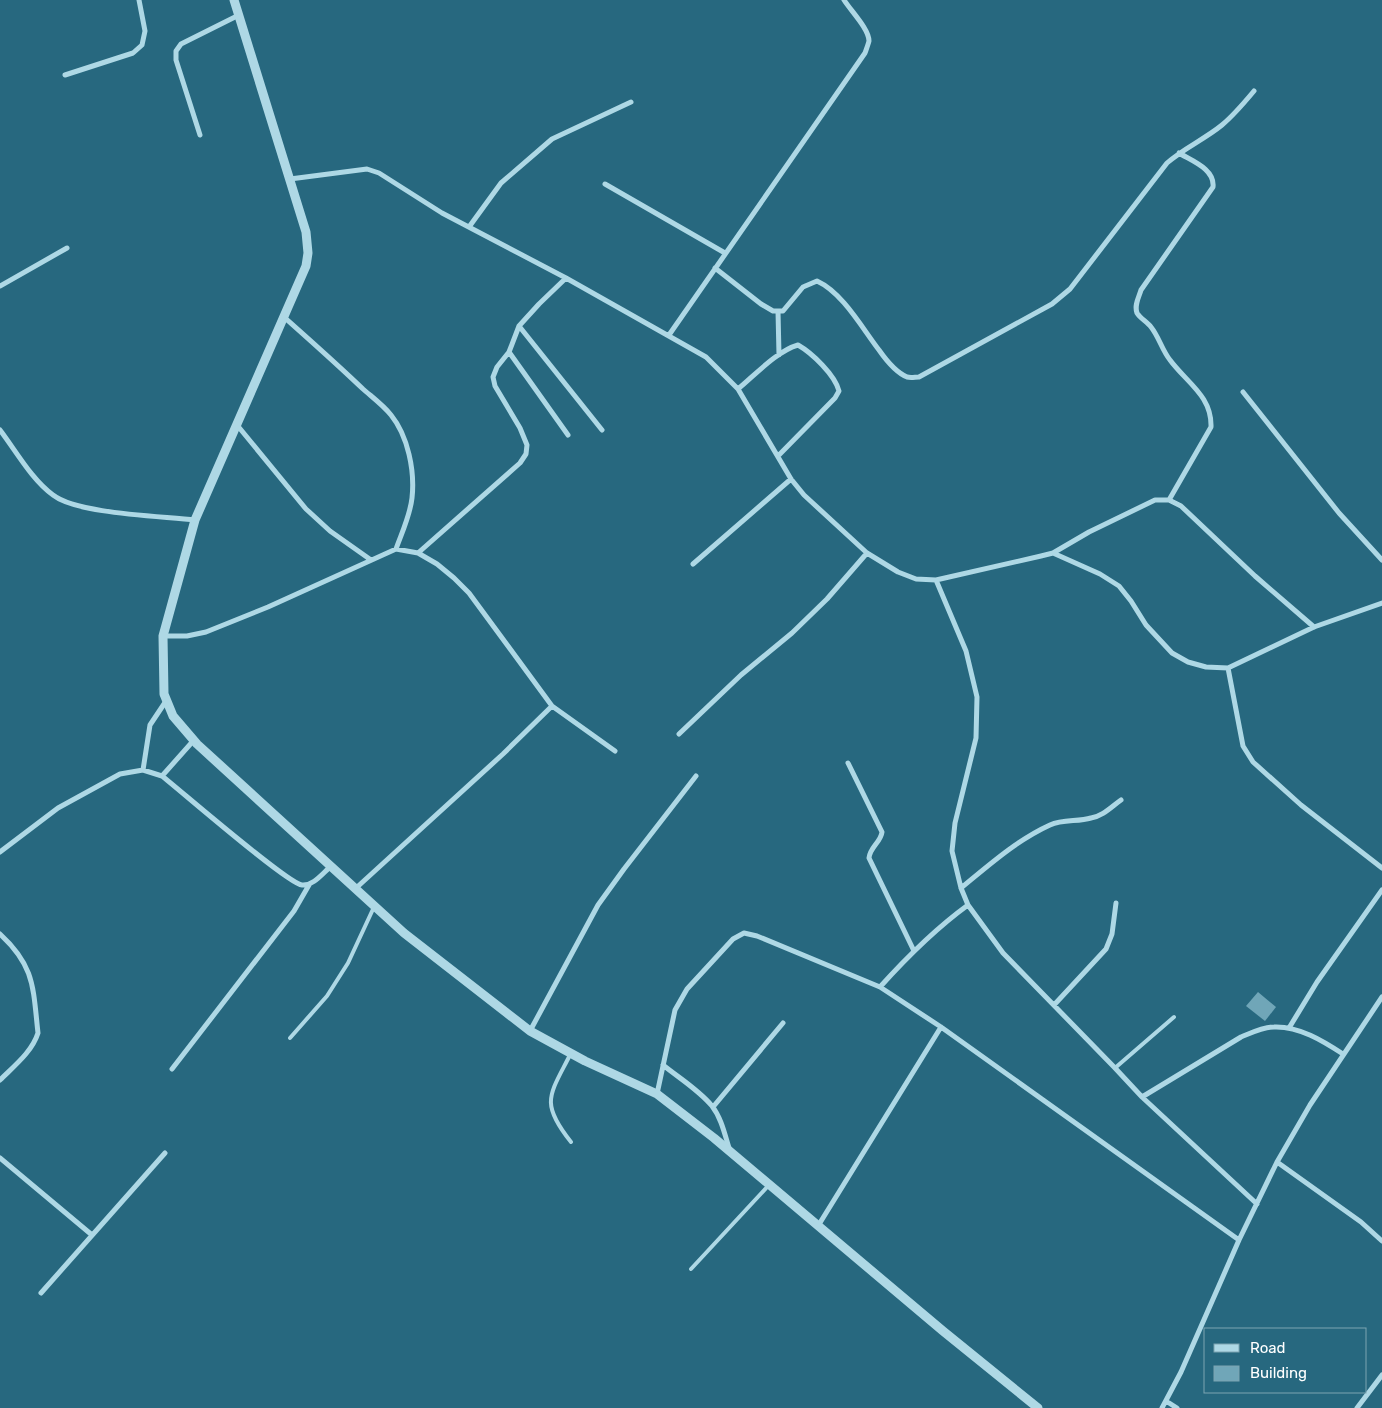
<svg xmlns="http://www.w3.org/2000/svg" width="1382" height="1408" font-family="Rubik,sans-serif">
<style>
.building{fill:#70a6b8}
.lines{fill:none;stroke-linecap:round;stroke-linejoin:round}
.service{stroke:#aed8e5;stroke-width:4}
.minor{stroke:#aed8e5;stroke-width:5}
.tertiary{stroke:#aed8e5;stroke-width:9}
</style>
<rect width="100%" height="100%" fill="#27687f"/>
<path class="building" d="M1258,992L1276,1007L1265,1021L1246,1006Z"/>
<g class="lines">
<path class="service" d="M290,1038L327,996L348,963L374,907
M571,1053C550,1095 539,1102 571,1142
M1115,1068L1174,1017
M691,1269L769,1185"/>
<path class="minor" d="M65,75L133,53L142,45L145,31L139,0
M200,135L176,60V51L181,44L239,15
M290,179L367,169L379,173L442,213L566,278L706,357L738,389L791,479L804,495L867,553L898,572L916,579L936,580L1041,556L1053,553L1089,532L1155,500H1169L1181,506L1255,576L1314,627
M605,184L725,253
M469,227L501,183L552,139L631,102
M715,268L761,304L773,311H783L803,287L817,281C843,293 862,328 879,350C886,360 895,372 907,377C911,378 915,377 919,377L1052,304L1070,289L1167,163C1184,148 1205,139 1222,125C1234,115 1244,103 1254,91
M0,286L67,248
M778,311L779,355
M284,317C311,341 337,364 363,389C372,397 383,405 391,415C408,436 415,471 412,498C410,516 402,532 396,549
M519,326L602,430
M669,335L865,53C866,50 868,45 869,41C869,29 851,11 844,0
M509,352L568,435
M738,389C755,375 777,351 798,345C812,353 835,375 839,391L835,398L778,456
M1243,392L1339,513L1382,560
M237,425L306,509L330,531L371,560
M0,430C16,451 32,480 53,495C77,514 162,516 195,520
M1169,500L1211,427C1212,396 1187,383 1170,360C1162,350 1159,337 1151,327C1147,322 1140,318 1137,313C1134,305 1139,297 1141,290L1213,187C1215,169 1192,161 1179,153
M418,553L520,463L526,454L527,445L520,428L495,386L493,377L497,367L509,352L519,326L539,304L566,278
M1053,553L1100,574L1119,586L1131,601L1146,625L1172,653L1188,662L1206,667L1228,668L1314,627L1382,603
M693,564L791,479
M936,580L966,651L977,697L976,738L955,823L952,851L961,888L968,905L1003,953L1115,1068L1142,1097L1257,1204
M163,636H187L206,632L268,607L396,549L418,553L437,564L454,578L469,593L552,706L615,751
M1228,668L1243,746L1253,762L1301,805L1382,868
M679,734L741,675L792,633L827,599L867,553
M848,763L882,832C881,842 870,847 869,858L914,951
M143,770L150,725L166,701
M162,776L194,740
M0,852L58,808L120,774L143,770L162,776C181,791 288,884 302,885C313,886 322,874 330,867
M961,888C989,865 1017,840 1050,825C1063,819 1078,822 1091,818C1103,816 1111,807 1121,800
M355,889L503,754L552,706
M0,934C35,966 33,988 38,1033C32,1052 14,1066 0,1080
M880,987C907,957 935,929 968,905
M1054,1005L1106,949L1112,934L1116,903
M1289,1028L1317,982L1382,890
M530,1031L598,905L624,869L696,776
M663,1065C679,1078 699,1090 712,1106C722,1119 725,1136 730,1151
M172,1069L294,911L309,885
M657,1094L675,1010L687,989L733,939L744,933L757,936L880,987L941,1027L1239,1240
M1142,1097L1241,1037C1251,1033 1263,1027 1274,1027C1299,1026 1323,1041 1343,1054
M713,1107L783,1023
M0,1158L92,1235
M1277,1162L1361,1222L1382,1241
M818,1226L941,1027
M41,1293L165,1153
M1166,1401L1177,1408
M1162,1408L1181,1372L1239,1240L1277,1162L1310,1105L1382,997
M1357,1408L1382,1375"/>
<path class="tertiary" d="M234,0L306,232L308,253L306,266L195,520L163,636L164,694L173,716L197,744L404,933L530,1031L585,1061L657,1094L714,1138L943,1331L1038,1408"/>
</g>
<rect x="1204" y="1328" width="162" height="65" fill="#27687f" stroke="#7da4b2"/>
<rect x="1214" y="1344" width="25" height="8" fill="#aed8e5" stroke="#7da4b2"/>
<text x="1250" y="1353" font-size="15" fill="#ffffff">Road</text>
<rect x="1214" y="1366" width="25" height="15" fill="#70a6b8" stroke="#7da4b2"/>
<text x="1250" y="1378" font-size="15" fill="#ffffff">Building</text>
</svg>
